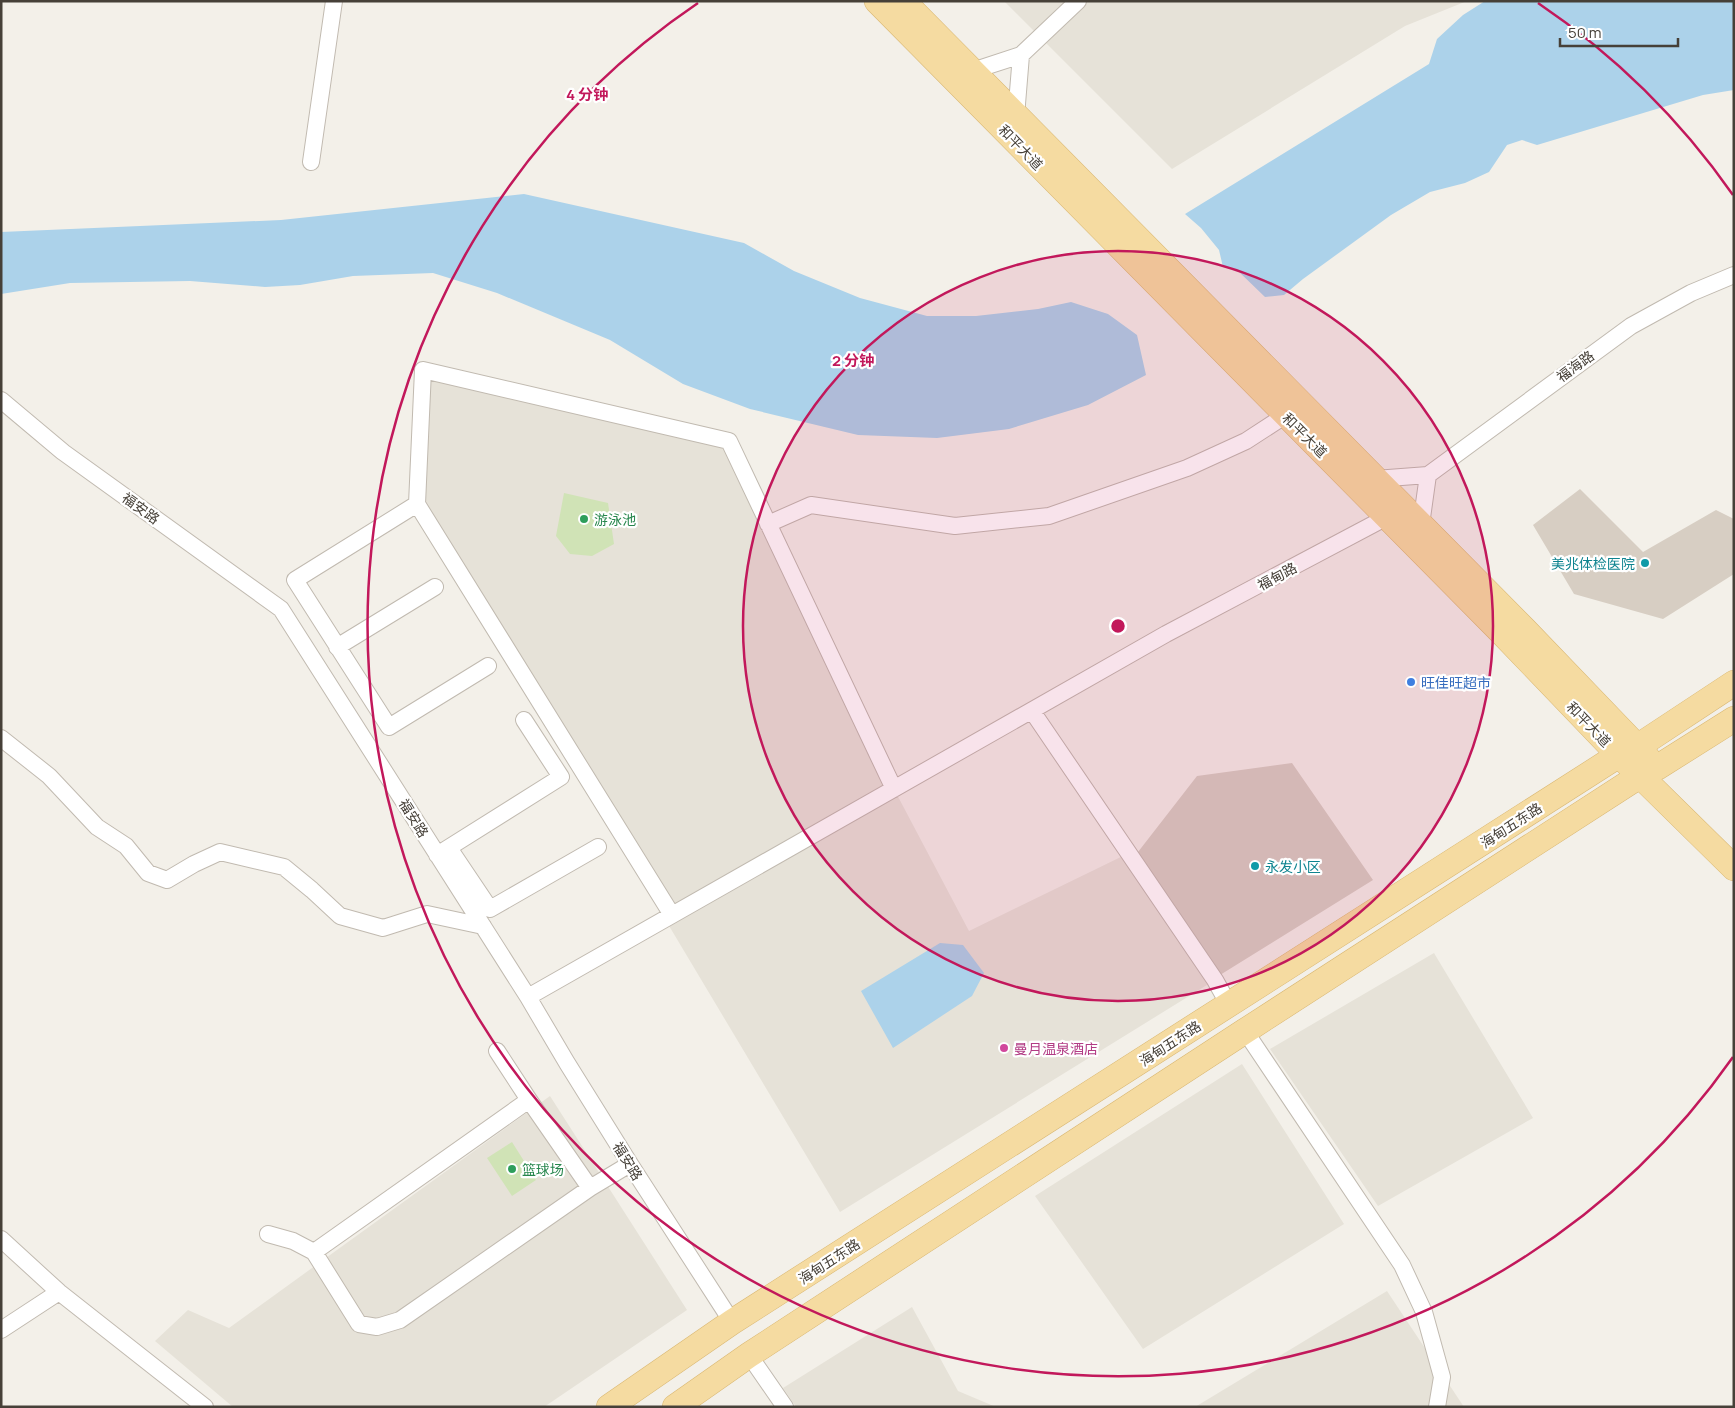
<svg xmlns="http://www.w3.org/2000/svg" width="1735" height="1408" font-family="Manrope,'Noto Sans SC',sans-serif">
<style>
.residential{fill:#e6e2d8}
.green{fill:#d0e3b6}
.water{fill:#acd2ea}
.building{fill:#d7cec3}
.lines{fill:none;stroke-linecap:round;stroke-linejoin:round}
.street-casing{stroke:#c1bab0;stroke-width:18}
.primary-casing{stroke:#d9b772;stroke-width:26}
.street{stroke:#fff;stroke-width:16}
.primary{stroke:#f5dba1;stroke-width:25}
.ring{fill:none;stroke:#c2185b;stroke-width:2.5}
.leisure-dot{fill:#2e9e5b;stroke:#fff;stroke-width:2}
.culture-dot{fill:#0f9aa8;stroke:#fff;stroke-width:2}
.shop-dot{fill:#3f7fe0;stroke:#fff;stroke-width:2}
.hotel-dot{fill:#d1479c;stroke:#fff;stroke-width:2}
.labels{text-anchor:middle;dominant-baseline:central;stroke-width:4.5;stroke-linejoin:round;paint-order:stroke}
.street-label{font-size:14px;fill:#464038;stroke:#fff}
.leisure-label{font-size:14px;fill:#27864d;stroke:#fff;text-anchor:start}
.culture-label{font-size:14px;fill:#0d838f;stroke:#fff;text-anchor:end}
.shop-label{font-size:14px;fill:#366cbe;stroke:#fff;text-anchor:start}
.hotel-label{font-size:14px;fill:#b23c85;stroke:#fff;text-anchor:start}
.centre{fill:#c2185b;stroke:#fff;stroke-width:2.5}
.ring-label{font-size:15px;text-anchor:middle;font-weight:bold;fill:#c2185b;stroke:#fff;stroke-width:4.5;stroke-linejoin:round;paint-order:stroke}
</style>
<rect width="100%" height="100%" fill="#f3f0e9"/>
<path class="residential" d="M1004,1H1467L1405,26L1172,169Z
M423,370L729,441L894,789L969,931L1129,853L1215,980L840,1212L417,504Z
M1434,953L1533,1118L1378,1206L1270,1049Z
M1242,1064L1344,1224L1143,1349L1035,1196Z
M550,1096L687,1310L544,1407H233L155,1341L188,1310L229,1328Z
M1387,1291L1464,1407H1195Z
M912,1307L958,1391L996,1407H796L783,1388Z"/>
<path class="green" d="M564,493L608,503L614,544L592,556L570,554L556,536Z
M512,1142L536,1180L512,1196L487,1158Z"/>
<path class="water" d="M1485,1H1734V90L1703,95L1537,145L1522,140L1507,145L1489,172L1465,183L1430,192L1391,215L1303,279L1284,295L1265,297L1236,269L1223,267L1219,250L1201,228L1185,214L1429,64L1437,39L1463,15Z
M524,194L744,243L794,271L860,298L927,316H976L1038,309L1071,302L1108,314L1137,335L1146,375L1088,405L1009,429L937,438L858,435L750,409L683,384L610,340L497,293L433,273L353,276L300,285L265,287L190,281L70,283L1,294V232L281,220Z
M940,943L963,945L984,973L972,996L893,1048L861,991Z"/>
<path class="building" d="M1580,489L1643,552L1716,510L1734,519V574L1663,619L1574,594L1533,525Z
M1292,763L1373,880L1220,975L1138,852L1197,776Z"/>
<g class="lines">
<defs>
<path id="street" d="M972,71L1021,55L1078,1
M1016,116L1021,55
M311,162L334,1
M1,400L63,452L281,609L528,997L567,1063L630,1164L732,1322
M1428,475L1631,326L1691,293L1734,275
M1375,479L1428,475
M417,504L295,580L389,727L488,666
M768,524L811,505L955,526L1049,516L1187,468L1246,441L1286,415
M1421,525L1428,475
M337,647L435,587
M1032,711L1215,980L1229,1005
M1,738L49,776L97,827L126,846L148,873L167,880L194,864L220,852L284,867L312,890L340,916L383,928L427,914L483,926
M449,848L490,909L598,847
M437,855L561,777L524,720
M672,915L417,504L423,370L729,441L894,789
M528,997L1166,634L1387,517
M1245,1031L1402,1265L1424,1312L1442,1377L1437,1407
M497,1051L529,1100
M268,1234L293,1241L314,1252L359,1324L377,1327L400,1320L590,1188L630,1164
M1,1239L59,1292L205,1407
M314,1252L529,1100L590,1188
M1,1330L59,1292
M749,1355L785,1407"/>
<path id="primary" d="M877,1L1500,631L1619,755L1734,868
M903,1L1525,630L1647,757
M609,1407L732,1322L1619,755L1637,747L1734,683
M675,1407L749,1355L1245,1031L1641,775L1658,767L1734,719"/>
</defs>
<use href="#street" class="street-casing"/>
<use href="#primary" class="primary-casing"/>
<use href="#street" class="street"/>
<use href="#primary" class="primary"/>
</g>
<circle cx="1118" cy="626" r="375" fill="#c2185b" fill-opacity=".12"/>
<g class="ring">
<circle cx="1118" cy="626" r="375"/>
<path d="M1733 1057A751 751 0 1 1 698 3M1538 3A751 751 0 0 1 1733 195"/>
</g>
<g class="leisure-dot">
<circle cx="584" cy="519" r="5"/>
<circle cx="512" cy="1169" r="5"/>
</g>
<g class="culture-dot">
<circle cx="1645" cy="563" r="5"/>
<circle cx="1255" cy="866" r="5"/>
</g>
<circle class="shop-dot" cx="1411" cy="682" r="5"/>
<circle class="hotel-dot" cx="1004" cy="1048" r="5"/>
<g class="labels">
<g class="street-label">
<text transform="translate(1021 147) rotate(46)">和平大道</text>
<text transform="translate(1575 366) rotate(-36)">福海路</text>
<text transform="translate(1305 435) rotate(45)">和平大道</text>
<text transform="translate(141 508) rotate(36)">福安路</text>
<text transform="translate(1277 576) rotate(-28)">福甸路</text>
<text transform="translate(1589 724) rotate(46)">和平大道</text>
<text transform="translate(414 818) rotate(58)">福安路</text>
<text transform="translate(1511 825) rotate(-33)">海甸五东路</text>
<text transform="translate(1170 1043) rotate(-33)">海甸五东路</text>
<text transform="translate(628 1161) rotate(58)">福安路</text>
<text transform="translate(829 1261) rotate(-33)">海甸五东路</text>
</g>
<g class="leisure-label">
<text x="594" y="519">游泳池</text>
<text x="522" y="1169">篮球场</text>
</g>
<g class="culture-label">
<text x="1635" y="563">美兆体检医院</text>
<text x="1265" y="866" text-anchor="start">永发小区</text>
</g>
<g class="shop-label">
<text x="1421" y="682">旺佳旺超市</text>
</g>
<g class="hotel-label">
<text x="1014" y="1048">曼月温泉酒店</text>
</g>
</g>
<circle cx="1118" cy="626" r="8" class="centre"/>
<g class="ring-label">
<text x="587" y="100">4 分钟</text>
<text x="853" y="366">2 分钟</text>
</g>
<rect width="1735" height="1408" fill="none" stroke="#464038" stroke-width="5"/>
<path d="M1560 38v8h118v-8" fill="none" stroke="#464038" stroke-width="2.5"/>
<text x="1568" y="38" font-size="15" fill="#464038" stroke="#ffffff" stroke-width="4" paint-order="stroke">50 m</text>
</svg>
